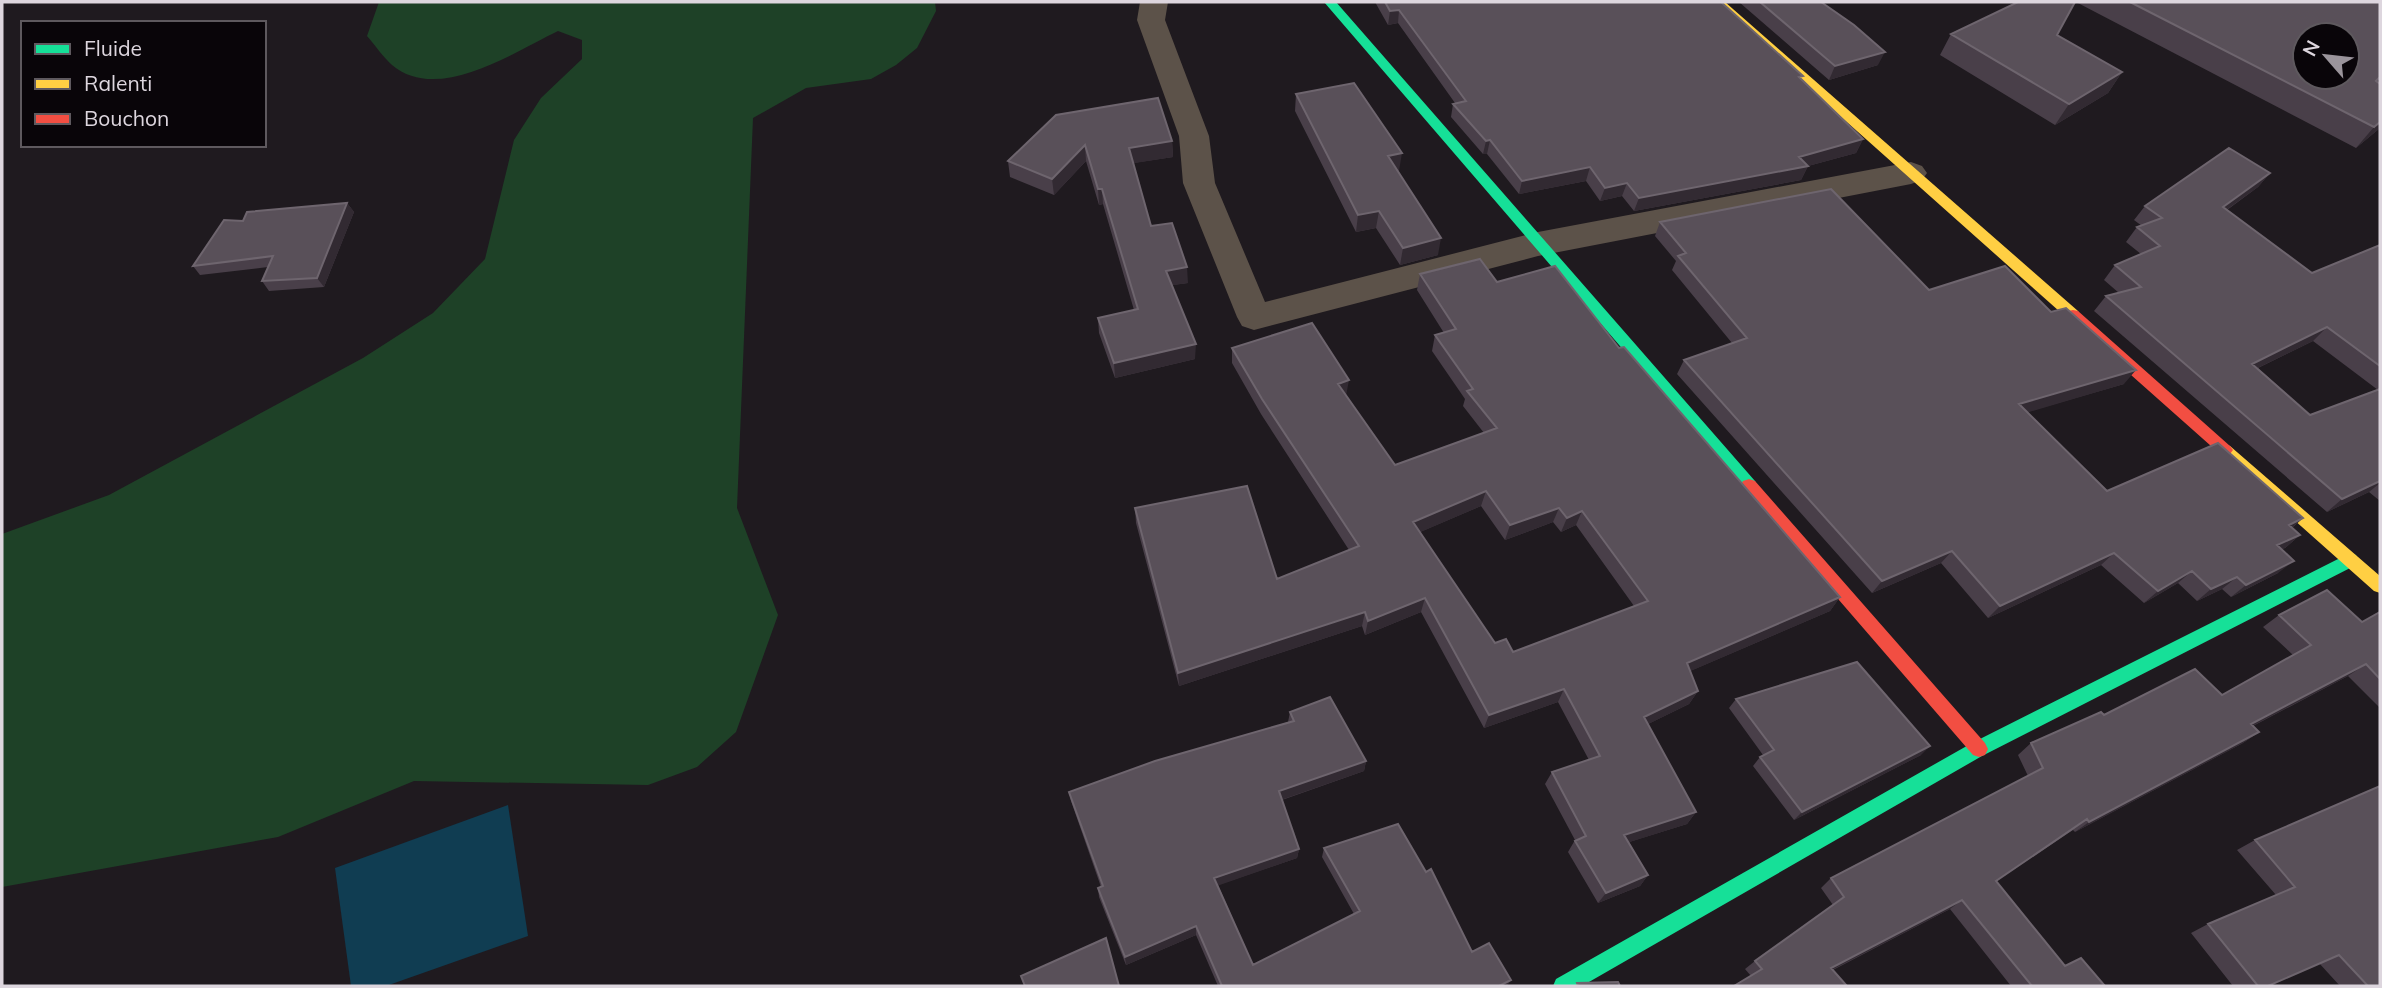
<svg xmlns="http://www.w3.org/2000/svg" width="2382" height="988" font-family="Mulish,sans-serif">
<style>
.green{fill:#1e4127}
.water{fill:#103d52}
.lines{fill:none;stroke-linecap:round;stroke-linejoin:round}
.street{fill:#5c5249;fill-rule:evenodd}
.fast{fill:#16e098;fill-rule:evenodd}
.slow{fill:#ffcf43;fill-rule:evenodd}
.jam{fill:#f24e42;fill-rule:evenodd}
.wall{fill:#493f49;fill-rule:evenodd}
.shaded-wall{fill:#322a32}
.building{fill:#595059;stroke:#6e656e;stroke-width:2;fill-rule:evenodd}
</style>
<rect width="100%" height="100%" fill="#1f1a1f"/>
<path class="green" d="M379,2H935L936,11L917,48L896,65L871,79L806,88L753,118L737,508L778,615L736,732L697,767L648,785L414,781L278,837L2,887V534L109,495L363,358L433,313L485,259L514,140L541,98L582,59V40L558,31C514,52 438,104 392,65C383,57 375,45 367,36Z"/>
<path class="water" d="M508,805L528,936L386,986H351L335,868Z"/>
<g class="lines">
<path class="street" d="M1140,2H1168L1165,20L1209,136L1215,183L1265,302L1538,232L1911,162L1922,166L1927,173L1922,180L1911,184L1538,256L1254,330L1242,326L1237,317L1183,183L1179,136L1137,20Z"/>
<path class="fast" d="M1324,2H1336L1755,481L1757,485L1755,489H1743Z
M2350,553L2356,555L2358,560L2356,565L1982,756L1582,986H1553L1556,979L1972,743Z"/>
<path class="slow" d="M1712,2H1725L2078,311L2080,315L2078,319H2068Z
M2225,444L2230,446L2380,576V593L2374,591L2220,454L2217,450L2220,446Z"/>
<path class="jam" d="M2073,310L2078,311L2230,446L2233,450L2230,454H2220L2068,319L2066,315L2068,311Z
M1749,479L1755,481L1985,743L1988,749L1985,755L1979,757L1973,755L1743,489L1741,485L1743,481Z"/>
</g>
<path class="wall" d="M1375,2H1721L1863,139L1856,153L1808,166L1801,180L1634,211L1622,196L1600,201L1586,181L1519,194L1487,154H1483L1451,117L1453,104L1455,103L1398,23L1388,25Z
M1739,2H1821L1878,65L1829,80Z
M2076,2H2380V128L2356,148Z
M1951,34L2057,35L2122,72L2108,93L2055,125L1940,55Z
M1296,94L1399,171H1398L1438,255L1400,265L1376,228L1356,232L1295,111Z
M1056,115L1172,141L1173,157L1133,163L1151,226L1188,283L1172,285L1195,359L1115,378L1099,333L1098,318L1134,310L1103,204L1099,205L1086,161L1054,195L1010,177L1008,161Z
M2270,173L2258,187L2227,210L2312,273L2380,245V501L2369,492L2327,512L2094,311L2106,296L2119,293L2104,280L2115,265L2141,254L2126,242L2137,227L2142,226L2134,220L2145,206ZM2313,341L2378,390L2310,415L2258,368Z
M347,203L354,212L324,287L269,291L262,281L268,267L200,275L193,266L243,221Z
M1660,222L1929,290L2124,384L2027,412L2107,491L2303,518L2292,528L2300,535L2285,548L2282,549L2278,573L2231,597L2222,589L2197,601L2178,583L2144,603L2101,565L1988,618L1941,563L1872,593L1677,374L1684,360L1732,343L1672,270L1676,261L1655,236Z
M1420,274L1497,282L1619,348L1840,597L1830,611L1690,671L1698,691L1689,704L1648,724L1696,812L1687,824L1629,842L1648,875L1640,886L1598,903L1568,852L1575,840L1545,784L1552,772L1589,760L1558,702L1484,728L1421,612L1365,635L1362,626L1179,686L1136,523L1135,508L1277,579L1349,550L1261,414L1232,363V348L1346,396L1395,465L1484,433L1463,406L1465,399L1432,351L1435,335L1444,333L1417,290ZM1481,506L1505,540L1553,522L1561,532L1576,525L1634,606L1513,652L1495,643L1420,532Z
M2380,612V708L2348,676L2253,726L2259,732L2243,743L2075,832L2073,830L1996,881L2065,966L2105,986H2011L1950,909L1833,970L1751,976L1745,969L1755,961L1833,905L1821,888L1831,878L2028,776L2018,755L2031,743L2104,715L2222,695L2293,655L2263,627L2279,615L2362,622Z
M1736,699L1921,755L1794,820L1753,766L1760,757L1763,755L1729,708Z
M1290,712L1366,761L1364,771L1282,800L1299,849L1297,858L1218,885L1253,965L1354,914L1322,857L1324,848L1472,952L1507,986H1218L1196,935L1126,965L1099,897L1098,888L1101,887L1071,801L1069,792L1288,722Z
M2255,840L2380,986H2340L2319,963L2268,986H2233L2191,933L2208,924L2276,895L2237,850Z"/>
<path class="shaded-wall" d="M1399,10L1398,23L1388,25L1390,11Z
M1885,52L1878,65L1829,80L1835,66Z
M2122,72L2108,93L2055,125L2069,104Z
M2380,122V128L2356,148L2374,127Z
M1863,139L1856,153L1808,166L1801,180L1634,211L1639,198L1799,157Z
M1490,140L1487,154H1483L1486,141Z
M1172,141L1173,157L1129,164V148Z
M1085,145L1086,161L1054,195L1052,179Z
M1402,153L1399,171L1385,173L1388,156Z
M1590,167L1586,181L1519,194L1522,181Z
M2270,173L2258,187L2211,221L2223,207Z
M1627,183L1622,196L1600,201L1605,188Z
M1098,189H1102L1103,204L1099,205Z
M347,203L354,212L324,287L317,278Z
M1379,211L1376,228L1356,232L1358,215Z
M1441,238L1438,255L1400,265L1403,248Z
M1187,267L1188,283L1167,286L1166,271Z
M2327,327L2313,341L2239,377L2252,364Z
M1196,344L1195,359L1115,378L1114,363Z
M2136,370L2124,384L2009,418L2019,404Z
M1349,380L1346,396L1338,384Z
M2380,481V483L2369,492L2327,512L2342,499Z
M1486,491L1481,506L1409,537L1413,522Z
M1559,508L1553,522L1505,540L1510,525Z
M1582,511L1576,525L1561,532L1567,518Z
M2303,518L2288,531L2289,525Z
M2300,535L2285,548L2261,558L2277,545Z
M1952,551L1941,563L1872,593L1882,581Z
M2114,553L2101,565L1988,618L2000,606Z
M2294,561L2278,573L2231,597L2246,585Z
M2192,571L2178,583L2144,603L2158,591Z
M2237,577L2222,589L2197,601L2211,589Z
M1840,597L1830,611L1679,676L1687,663Z
M1425,598L1421,612L1365,635L1368,621Z
M1365,612L1362,626L1179,686L1178,673Z
M2366,664L2348,676L2235,735L2251,724Z
M1564,689L1558,702L1484,728L1489,715Z
M1698,691L1689,704L1636,730L1644,717Z
M2259,732L2243,743L2075,832L2089,822Z
M1930,746L1921,755L1794,820L1802,812Z
M1366,761L1364,771L1278,801L1279,791Z
M1696,812L1687,824L1617,846L1624,835Z
M1299,849L1297,858L1214,887V878Z
M1648,875L1640,886L1598,903L1606,893Z
M1962,900L1950,909L1820,976L1831,968Z
M1196,926V935L1126,965L1125,957Z
M1511,980L1507,986H1499Z"/>
<path class="building" d="M1385,2H1721L1803,76L1799,77L1863,139L1799,157L1808,166L1639,198L1627,183L1605,188L1590,167L1522,181L1490,140L1486,141L1453,104L1466,101L1399,10L1390,11Z
M1760,2H1821L1854,25L1885,52L1835,66Z
M2018,2H2075L2057,35L2122,72L2069,104L1951,34Z
M2130,2H2380V77L2376,81L2380,84V122L2374,127ZM2305,35H2347V77H2305Z
M1354,83L1402,153L1388,156L1441,238L1403,248L1379,211L1358,215L1296,94Z
M1158,98L1172,141L1129,148L1151,226L1172,223L1187,267L1166,271L1196,344L1114,363L1098,318L1138,309L1102,189H1098L1085,145L1052,179L1008,161L1056,115Z
M2229,148L2270,173L2223,207L2312,273L2380,245V366L2327,327L2252,364L2310,415L2380,389V481L2342,499L2106,296L2141,287L2115,265L2160,246L2137,227L2162,218L2145,206Z
M1831,189L1929,290L2005,266L2051,312L2066,308L2136,370L2019,404L2107,491L2218,443L2303,518L2289,525L2300,535L2277,545L2294,561L2246,585L2237,577L2211,589L2192,571L2158,591L2114,553L2000,606L1952,551L1882,581L1684,360L1747,338L1678,256L1686,253L1660,222Z
M347,203L317,278L262,281L273,256L193,266L224,220L243,221L247,212Z
M1480,259L1497,282L1555,266L1619,348L1624,347L1840,597L1687,663L1698,691L1644,717L1696,812L1624,835L1648,875L1606,893L1575,841L1586,836L1552,772L1600,756L1564,689L1489,715L1425,598L1368,621L1365,612L1178,673L1135,508L1247,486L1277,579L1359,546L1262,399L1232,348L1312,323L1349,380L1338,384L1395,465L1497,428L1467,391L1473,389L1435,335L1456,329L1420,274ZM1486,491L1510,525L1559,508L1567,518L1582,511L1648,601L1513,652L1506,639L1495,643L1413,522Z
M2327,590L2362,622L2380,612V679L2366,664L2251,724L2259,732L2089,822L2087,819L1996,881L2065,966L2081,958L2105,986H2032L1962,900L1831,968L1847,986H1734L1762,969L1755,961L1844,897L1831,878L2043,768L2031,743L2101,712L2104,715L2195,669L2222,695L2311,645L2279,615Z
M1857,662L1930,746L1802,812L1760,757L1774,750L1736,699Z
M1330,697L1366,761L1279,791L1299,849L1214,878L1253,965L1360,911L1324,848L1398,824L1426,872L1431,869L1472,952L1489,943L1511,980L1499,986H1222L1196,926L1125,957L1098,888L1103,886L1069,792L1155,761L1294,721L1290,712Z
M2380,786V986H2368L2339,955L2268,986H2258L2208,924L2295,887L2255,840Z
M1106,938L1119,986H1025L1021,976Z
M1618,982L1620,986H1578L1577,983Z"/>
<rect width="2382" height="988" fill="none" stroke="#ddd6de" stroke-width="7"/>
<rect x="21" y="21" width="245" height="126" fill="#090509" stroke="#5e595e" stroke-width="2"/>
<rect x="35" y="44" width="35" height="10" fill="#16e098" stroke="#5e595e" stroke-width="2"/>
<text x="84" y="56" font-size="21" fill="#ddd6de">Fluide</text>
<rect x="35" y="79" width="35" height="10" fill="#ffcf43" stroke="#5e595e" stroke-width="2"/>
<text x="84" y="91" font-size="21" fill="#ddd6de">Ralenti</text>
<rect x="35" y="114" width="35" height="10" fill="#f24e42" stroke="#5e595e" stroke-width="2"/>
<text x="84" y="126" font-size="21" fill="#ddd6de">Bouchon</text>
<g transform="translate(2326 56) rotate(298)"><circle r="33" fill="#090509" stroke="#5e595e" stroke-width="2"/>
<path d="M0-5L12 26L0 18L-12 26Z" fill="#9a949b"/>
<text y="-10" font-size="19" font-weight="bold" text-anchor="middle" fill="#ddd6de">N</text>
</g>
</svg>
